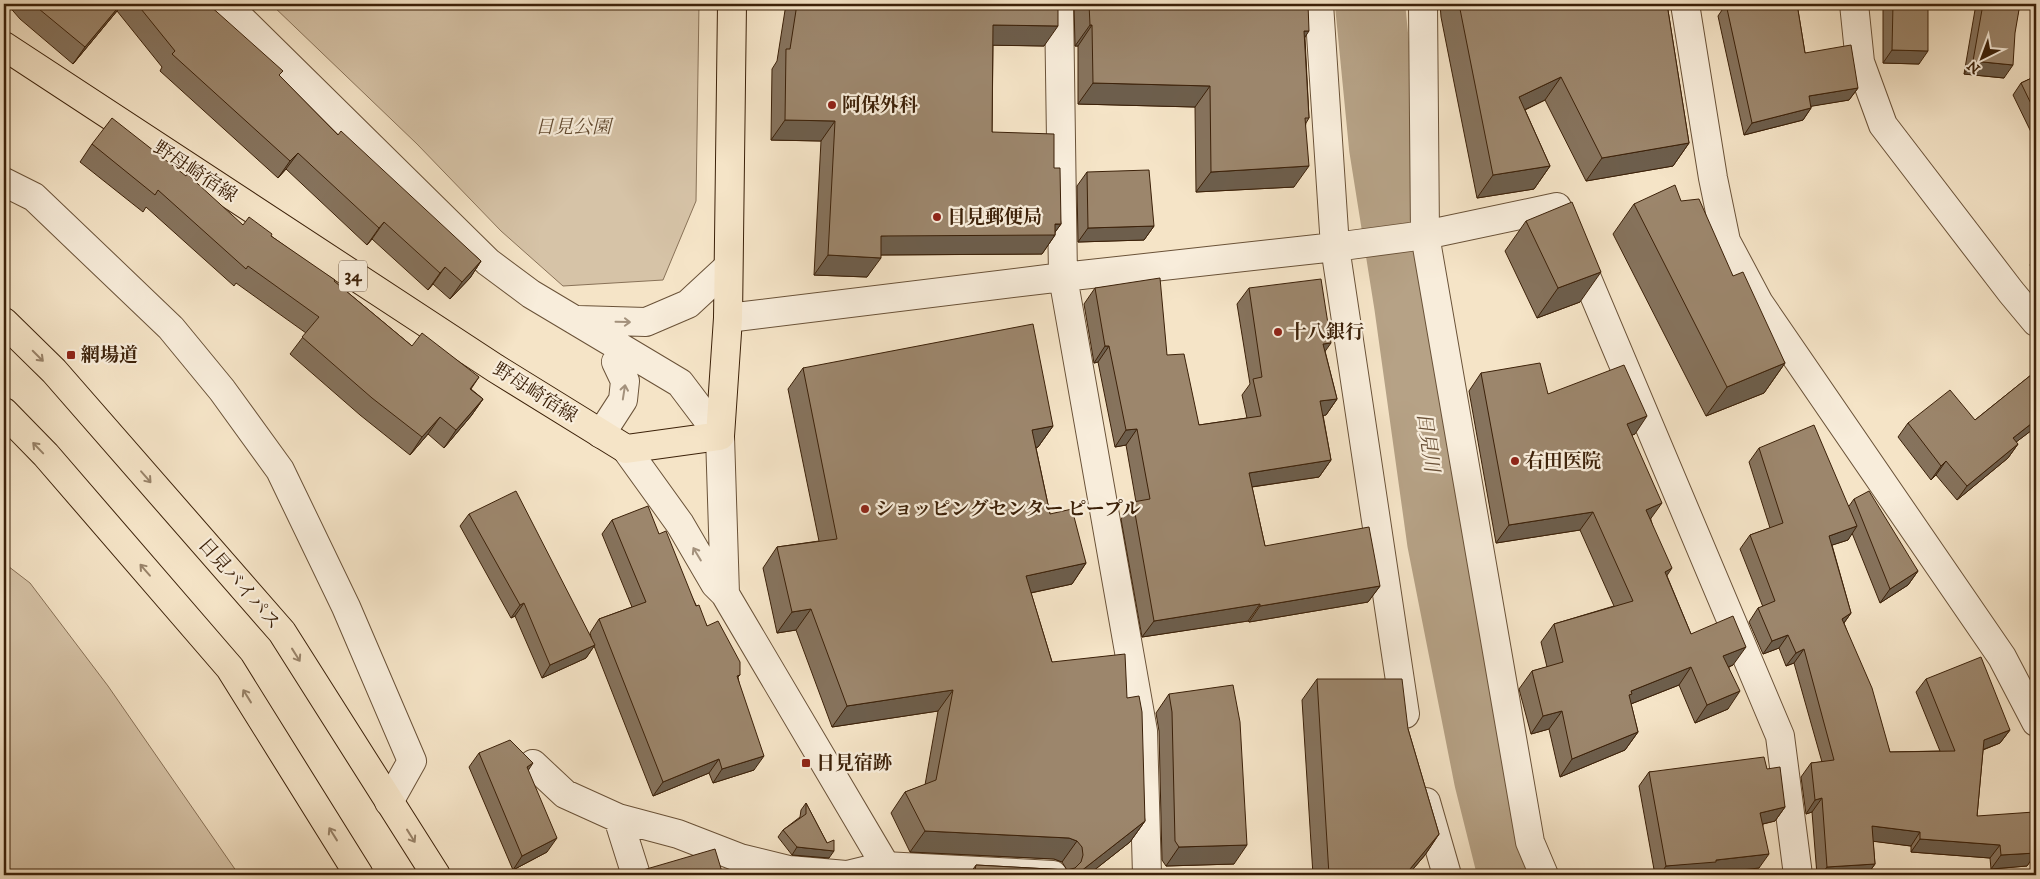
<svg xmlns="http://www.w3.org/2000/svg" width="2040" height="879" font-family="'IM FELL DW Pica','Noto Serif JP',serif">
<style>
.green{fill:#d6c3a7;stroke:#897258}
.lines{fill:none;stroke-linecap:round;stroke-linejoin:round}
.river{stroke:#b6a286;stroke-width:70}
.minor-casing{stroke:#6a5238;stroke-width:30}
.tertiary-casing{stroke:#6a5238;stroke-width:30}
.primary-casing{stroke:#3c2109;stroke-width:30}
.trunk-casing{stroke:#3c2109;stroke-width:30}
.minor{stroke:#f8eddb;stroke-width:28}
.tertiary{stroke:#f8eddb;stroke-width:28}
.primary{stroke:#f5e4c7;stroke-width:28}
.trunk{stroke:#f5e4c7;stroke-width:28}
.wall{fill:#86735d;stroke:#3c2109}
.shaded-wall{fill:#6d5e4c;stroke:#3c2109}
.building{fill:#9c866c;stroke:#3c2109}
.oneway{stroke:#a3917c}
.oneway2{stroke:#988268}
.poi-dot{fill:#8f2418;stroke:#f8eddb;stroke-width:2}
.labels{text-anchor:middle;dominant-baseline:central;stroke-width:4.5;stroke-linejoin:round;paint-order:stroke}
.shield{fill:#f8eddb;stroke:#745e48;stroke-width:1}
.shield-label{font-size:18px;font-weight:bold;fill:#3c2109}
.poi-label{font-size:19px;font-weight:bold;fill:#3c2109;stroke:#f8eddb;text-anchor:start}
.park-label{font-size:19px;font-style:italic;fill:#624a30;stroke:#f8eddb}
.street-label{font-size:19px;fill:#3c2109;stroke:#f8eddb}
.water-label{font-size:20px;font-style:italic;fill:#674e35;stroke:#f8eddb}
</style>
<rect width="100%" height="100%" fill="#f5e4c7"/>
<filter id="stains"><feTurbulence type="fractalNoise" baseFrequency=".004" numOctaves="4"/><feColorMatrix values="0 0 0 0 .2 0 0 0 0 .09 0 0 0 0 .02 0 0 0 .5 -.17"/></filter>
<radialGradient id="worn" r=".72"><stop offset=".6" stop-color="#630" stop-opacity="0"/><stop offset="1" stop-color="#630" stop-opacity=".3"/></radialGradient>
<path class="green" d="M271,4H699L696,201L663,280L563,286L501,231L417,144Z
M4,563L30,583L108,686L239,875H4Z"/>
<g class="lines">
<path class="river" d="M1370,4L1384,147L1409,304L1442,541L1489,779L1513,875"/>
<defs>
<path id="minor" d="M1059,4L1063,277L1143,731L1147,875
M1319,4L1335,247L1405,714
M1423,4L1425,235L1530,842L1544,875
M1685,4L1713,178L1726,241L1759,303L2002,657L2036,722
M1854,4L1860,62L1883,125L2011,292L2036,322
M4,182L34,197L171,328L222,390L280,470L346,607L412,761L389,802
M728,318L1063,277L1335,247L1425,235L1557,207L1780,736L1798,875
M533,764L565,794L618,818
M1426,802L1447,875
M636,875L618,818L678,834L740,858L789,870L846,875
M847,875L884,866L1053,875"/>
<path id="tertiary" d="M226,4L488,262L531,294L680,383L720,436L725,594L891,875
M578,320L646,322L688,304L728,267
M601,434L623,400L625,381L616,362L626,351
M626,449L680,524L715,584L725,594"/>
<path id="primary" d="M4,46L495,368L626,449L720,436L728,318L732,4"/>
<path id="trunk" d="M4,322L54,371L282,632L436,875
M4,412L46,455L230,668L359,875"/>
</defs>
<use href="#minor" class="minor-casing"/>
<use href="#tertiary" class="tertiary-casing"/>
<use href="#primary" class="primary-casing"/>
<use href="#trunk" class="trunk-casing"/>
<use href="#minor" class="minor"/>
<use href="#tertiary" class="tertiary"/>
<use href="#primary" class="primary"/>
<use href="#trunk" class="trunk"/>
</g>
<path class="wall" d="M7,4H208L338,135L481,261L470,278L450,299L433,284L428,290L372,239L367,245L286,169L278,178L160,71L162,67L117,11L73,64L20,19Z
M786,4H1058L1044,46L993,45L992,132L1054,168L1061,224L1055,232V235L1042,254L881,255L867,277L814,275L821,141L771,140L772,69L777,61Z
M1074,4H1308L1305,38L1309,118L1306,123L1294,187L1196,192L1195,107L1078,104V46H1075Z
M1440,4H1667L1689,143L1673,166L1586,181L1545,100L1525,110L1550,166L1534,189L1477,198L1441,17Z
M1723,4H1797L1805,53L1858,88L1849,100L1811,106V108L1803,120L1744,135L1718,16L1724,7Z
M1883,4H1928L1919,64L1883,63Z
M1976,4H2020L2004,78L1964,74Z
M2036,76V129L2031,132L2013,95L2021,83Z
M92,144L243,225L271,236L334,281L412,346L479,377L471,389L483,399L471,416L444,448L428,434L410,455L360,415L290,354L306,333L236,283L234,286L146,207L143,212L80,162Z
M1087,172L1154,226L1144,240L1078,242L1077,186Z
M1681,201L1733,276L1785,363L1764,393L1706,416L1613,234L1634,204Z
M1526,221L1580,302L1537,318L1505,251Z
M2036,256V274L2030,265Z
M1095,288L1167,355L1199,425L1247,418L1242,395L1250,384L1237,304L1249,288L1325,351L1337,399L1326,415H1323L1331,460L1319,477L1252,487L1265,546L1380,586L1368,602L1249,622L1248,621L1142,637L1121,519L1133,502H1136L1126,445L1115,447L1098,362L1094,363L1084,304Z
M803,368L1053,426L1038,447L1036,448L1050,514L1086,563L1072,584L1031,593L1052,662L1127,698L1145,821L1130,842L1088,875H969L976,865L1067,870L1062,862L1054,859L910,852L891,813L905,792L925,785L938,711L832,727L796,630L777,633L763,568L777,547L819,541L788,389Z
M2036,371V427L2016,442L2018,444L2008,458L1957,500L1936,475L1931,480L1898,437L1908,423L1975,420Z
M1481,373L1548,394L1635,434L1632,435L1651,520L1667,576L1691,634L1733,665L1729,667L1728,709L1695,723L1679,685L1631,704L1638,732L1625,750L1560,777L1549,729L1531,734L1519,689L1532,671L1547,667L1541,642L1554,624L1614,606L1580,530L1496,543L1469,391Z
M1759,448L1849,506L1854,499L1918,571L1908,585L1880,603L1852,533L1848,540L1832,545L1851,613L1844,623L1890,752L1940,751L1916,692L1926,679L2010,730L2000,743L1983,750L1977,816L2036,853L2027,866L1991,869L1990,858L1911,852V846L1873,841L1875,864L1867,875H1817L1812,812L1806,814L1801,777L1811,763L1822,762L1794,663L1786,666L1779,648L1763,654L1749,622L1758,608L1763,607L1740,549L1750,535L1770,528L1749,462Z
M469,514L592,640L590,633L599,619L632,607L602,534L612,520L659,534L707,626L740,675L738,677L754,770L713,783L709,773L653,796L594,646L586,658L542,678L515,616L511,618L460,526Z
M1317,679L1408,729L1439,834L1425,855L1408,875H1313L1302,700Z
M1169,694L1234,864L1166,866L1162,860L1159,731L1156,713Z
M479,753L528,770L547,852L513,870L469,767Z
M1767,769L1785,807L1775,821L1763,824L1759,868L1707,874V875H1655L1639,786L1649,772Z
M806,803L827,843L829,858L792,855L778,837L783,830L800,817L801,810Z"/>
<path class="shaded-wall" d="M121,4H122L117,11L73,64L85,47Z
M993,25L1058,26L1044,46L979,45Z
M1090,25H1092L1078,46H1075Z
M1304,31H1309L1295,52Z
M1892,50L1928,51L1919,64L1883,63Z
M1973,61L2013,65L2004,78L1964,74Z
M1561,77L1545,100L1503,120L1519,97Z
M1093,83L1210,86L1195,107L1078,104Z
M1858,88L1849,100L1801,108L1809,96Z
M1811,108L1803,120L1744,135L1752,123Z
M785,120L835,121L821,141L771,140Z
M2036,124V129L2031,132Z
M1689,143L1673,166L1586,181L1602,158Z
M298,153L286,169L278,178L290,161Z
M1309,166L1294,187L1196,192L1211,172Z
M1550,166L1534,189L1477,198L1493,175Z
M384,222L372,239L367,245L379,228Z
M1061,224L1053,235H1055L1042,254L868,255L881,236Z
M1154,226L1144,240L1078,242L1088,228Z
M828,255L881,258L867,277L814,275Z
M481,261L470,278L450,299L462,282Z
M445,267L433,284L428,290L440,273Z
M1601,272L1580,302L1537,318L1558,288Z
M1331,343L1319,360L1323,344Z
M1105,346H1109L1098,362L1094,363Z
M1785,363L1764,393L1706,416L1727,387Z
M483,399L471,416L444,448L456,430Z
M1337,399L1326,415L1309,418L1320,401Z
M1647,416L1635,434L1615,442L1627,424Z
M440,417L428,434L410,455L422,437Z
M2036,420V427L2003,452L2013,438Z
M1053,426L1038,447L1017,451L1032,430Z
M1137,429L1126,445L1115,447L1126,430Z
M2018,444L2008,458L1957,500L1967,486Z
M1331,460L1319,477L1237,489L1249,473Z
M1946,461L1936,475L1931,480L1941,466Z
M1662,503L1649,521L1646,510Z
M1593,512L1580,530L1496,543L1509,525Z
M1857,526L1848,540L1820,549L1829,536Z
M1086,563L1072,584L1011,597L1026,576Z
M1672,568L1660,586L1665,572Z
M1918,571L1908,585L1880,603L1890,589Z
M1380,586L1368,602L1249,622L1260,606Z
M524,603L515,616L511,618L520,605Z
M1260,604L1248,621L1142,637L1154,621Z
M811,609L796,630L777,633L792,612Z
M1851,613L1841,627L1842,619Z
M1788,635L1779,648L1763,654L1772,641Z
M595,645L586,658L542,678L550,665Z
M1746,647L1733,665L1710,674L1723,656Z
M1804,649L1794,663L1786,666L1796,653Z
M1691,667L1679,685L1623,707L1631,691Z
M953,690L938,711L832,727L847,706Z
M1740,691L1728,709L1695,723L1707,705Z
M1562,711L1549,729L1531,734L1543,716Z
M2010,730L2000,743L1974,753L1984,740Z
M1638,732L1625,750L1560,777L1572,759Z
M764,756L754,770L713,783L722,769Z
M719,759L709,773L653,796L663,782Z
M533,763L524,777L527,767Z
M1822,798L1812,812L1806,814L1815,800Z
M1785,807L1775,821L1750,827L1760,813Z
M1145,821L1130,842L1088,875H1076Z
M1872,826L1920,832L1911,846L1863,840Z
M925,831L1069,838L1077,841L1062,862L1054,859L910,852Z
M1439,834L1425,855L1408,875H1405Z
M557,838L547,852L513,870L522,856Z
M1920,839L2000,845L1990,858L1911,852Z
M1247,845L1234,864L1166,866L1179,847Z
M797,847L834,851L829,858L792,855Z
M2036,853L2027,866L1991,869L2001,855Z
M1769,854L1759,868L1707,874V875H1660L1666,866Z
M1875,864L1867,875H1821L1827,867Z"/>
<path class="building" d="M33,4H121L85,47Z
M137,4H208L283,71L279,75L338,135L341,131L481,261L462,282L445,267L440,273L384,222L379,228L298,153L290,161L172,54L175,51Z
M797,4H1058V26L993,25L992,132L1054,134V168H1060L1061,224H1055V235L881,236V258L828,255L835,121L785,120L786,49H790Z
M1089,4H1308L1309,31H1304L1309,118H1305L1309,166L1211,172L1210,86L1093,83L1092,25H1090Z
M1459,4H1667L1689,143L1602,158L1561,77L1519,97L1550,166L1493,175Z
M1726,4H1797L1805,53L1851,45L1858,88L1809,96L1811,108L1752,123Z
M1893,4H1928V51L1892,50Z
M1983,4H2020L2015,33L2013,65L1973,61Z
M2036,76V114L2021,83Z
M112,118L186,176L187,174L243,225L249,217L272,234L271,236L335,280L334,281L412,346L422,333L479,377L470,389L483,399L456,430L440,417L422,437L372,398L302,337L319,317L248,266L246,269L158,190L155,195L92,144Z
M1149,170L1154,226L1088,228L1087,172Z
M1675,185L1681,201L1699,199L1733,276L1743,272L1785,363L1727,387L1634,204Z
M1572,202L1601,272L1558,288L1526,221Z
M1160,278L1167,355L1184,354L1199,425L1261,416L1253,379L1262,377L1249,288L1321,279L1331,343L1323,344L1337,399L1320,401L1331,460L1249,473L1265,546L1369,527L1380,586L1260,606V604L1154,621L1133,502L1150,499L1137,429L1126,430L1109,346H1105L1095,288Z
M1033,324L1053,426L1032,430L1050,514L1072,509L1086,563L1026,576L1052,662L1125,654L1127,698L1139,696L1142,712L1145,821L1076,875H974L976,865L1067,870L1075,868L1081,862L1083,855L1082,847L1077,841L1069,838L925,831L905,792L936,780L953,690L847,706L811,609L792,612L777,547L837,539L803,368Z
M1540,363L1548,394L1624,365L1647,416L1627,424L1662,503L1646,510L1672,568L1665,572L1691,634L1733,616L1746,647L1723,656L1740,691L1707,705L1691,667L1631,691L1632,694L1629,695L1638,732L1572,759L1562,711L1543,716L1532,671L1563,662L1554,624L1633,601L1593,512L1509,525L1481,373Z
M2036,371V420L2013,438L2018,444L1967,486L1946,461L1941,466L1908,423L1950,390L1975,420Z
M1814,425L1857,526L1829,536L1851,613L1842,619L1872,688L1890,752L1955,751L1926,679L1981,657L2010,730L1984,740L1977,816L2034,812L2036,853L2001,855L2000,845L1920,839V832L1872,826L1875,864L1827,867L1822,798L1815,800L1811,763L1834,760L1804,649L1796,653L1788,635L1772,641L1758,608L1775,601L1750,535L1783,523L1759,448Z
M516,491L595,645L550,665L524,603L520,605L469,514Z
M1869,491L1918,571L1890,589L1854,499Z
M648,506L659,534L666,531L696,606L699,605L707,626L718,621L740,662V675L737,676L764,756L722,769L719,759L663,782L599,619L646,602L612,520Z
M1317,679H1402L1408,729L1439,834L1405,875H1329Z
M1233,685L1240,722L1247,845L1179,847L1175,841L1172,712L1169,694Z
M510,740L533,763L527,767L557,838L522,856L479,753Z
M1764,757L1767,769L1780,767L1785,807L1760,813L1769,854L1716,860V862L1666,866L1649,772Z
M806,803L827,843L834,840V851L797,847L783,830L806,814Z
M715,849L723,875H626Z
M809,873L833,875H809Z"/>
<defs><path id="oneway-shaft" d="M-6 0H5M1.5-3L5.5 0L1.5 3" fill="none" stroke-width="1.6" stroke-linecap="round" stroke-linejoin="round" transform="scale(1.25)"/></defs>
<g class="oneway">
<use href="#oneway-shaft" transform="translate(623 322) rotate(1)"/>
<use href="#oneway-shaft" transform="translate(624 392) rotate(-81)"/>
<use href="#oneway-shaft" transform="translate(697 554) rotate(-121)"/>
</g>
<g class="oneway2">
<use href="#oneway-shaft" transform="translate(38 356) rotate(45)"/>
<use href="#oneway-shaft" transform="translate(38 448) rotate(-134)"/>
<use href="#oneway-shaft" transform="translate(146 477) rotate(49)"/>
<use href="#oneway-shaft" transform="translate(145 570) rotate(-131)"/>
<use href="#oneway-shaft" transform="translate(296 655) rotate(58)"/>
<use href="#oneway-shaft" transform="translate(247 696) rotate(-122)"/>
<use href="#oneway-shaft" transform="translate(333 834) rotate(-122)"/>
<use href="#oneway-shaft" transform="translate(411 836) rotate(58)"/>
</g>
<g class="poi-dot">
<circle cx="832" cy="105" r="5"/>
<circle cx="937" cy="217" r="5"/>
<circle cx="1278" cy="332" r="5"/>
<rect x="66" y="350" width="10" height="10" rx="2.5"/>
<circle cx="1515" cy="461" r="5"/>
<circle cx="865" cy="509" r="5"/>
<rect x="801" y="758" width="10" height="10" rx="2.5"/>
</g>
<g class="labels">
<rect class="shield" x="339" y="260.5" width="28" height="31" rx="4"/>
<g class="shield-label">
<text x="353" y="276">34</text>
</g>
<g class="poi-label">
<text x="842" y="105">阿保外科</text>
<text x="947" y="217">日見郵便局</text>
<text x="1288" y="332">十八銀行</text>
<text x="81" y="355">網場道</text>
<text x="1525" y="461">右田医院</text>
<text x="875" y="509">ショッピングセンター ピープル</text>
<text x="816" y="763">日見宿跡</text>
</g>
<g class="park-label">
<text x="573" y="127">日見公園</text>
</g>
<g class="street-label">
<text transform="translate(195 172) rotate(33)">野母崎宿線</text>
<text transform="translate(535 393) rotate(32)">野母崎宿線</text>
<text transform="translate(239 584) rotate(49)">日見バイパス</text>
</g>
<g class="water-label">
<text transform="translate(1427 442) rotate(82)">日見川</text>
</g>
</g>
<rect width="2040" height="879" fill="none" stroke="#f5e4c7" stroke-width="20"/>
<rect x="5" y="5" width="2030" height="869" fill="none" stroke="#3c2109" stroke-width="2.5"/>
<rect x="10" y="10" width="2020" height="859" fill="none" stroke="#3c2109"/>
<g transform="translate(1982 58) rotate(222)" stroke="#f8eddb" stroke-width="4" paint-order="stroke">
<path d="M0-4L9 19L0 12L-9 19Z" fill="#3c2109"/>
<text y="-8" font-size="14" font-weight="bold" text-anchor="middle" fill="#3c2109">N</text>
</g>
<rect width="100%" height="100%" filter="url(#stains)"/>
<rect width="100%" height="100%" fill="url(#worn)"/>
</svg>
